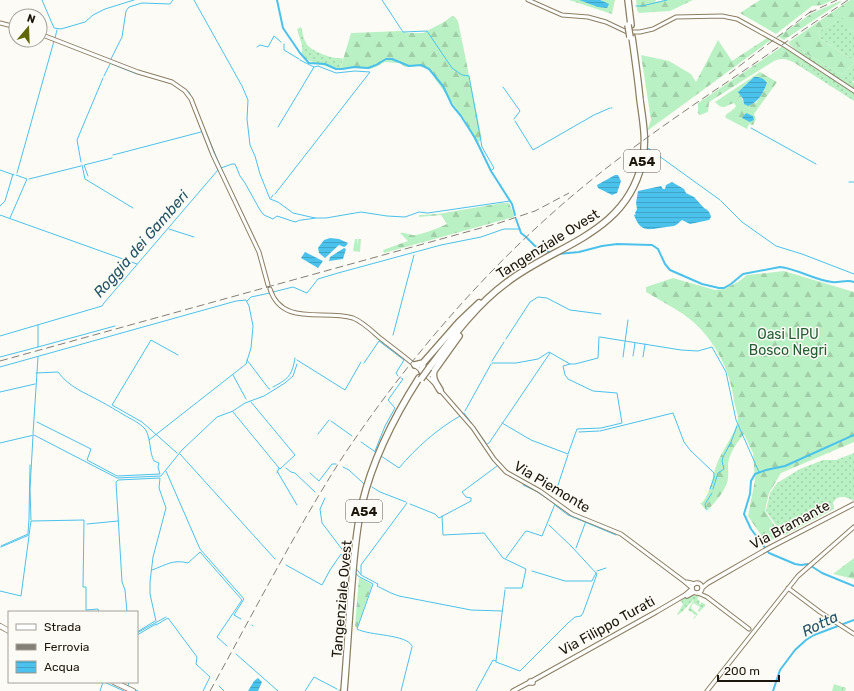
<svg xmlns="http://www.w3.org/2000/svg" width="854" height="691" font-family="Rubik,sans-serif">
<style>
.grass{fill:url(#grass-dots)}
.forest{fill:url(#forest-firs);fill-rule:evenodd}
.park{fill:url(#park-crowns)}
.pitch{fill:#baf1c4}
.water{fill:url(#water-rules)}
.lines{fill:none;stroke-linecap:round;stroke-linejoin:round}
.stream{stroke:#4ac2ec;stroke-width:1}
.canal{stroke:#4ac2ec;stroke-width:2}
.tertiary-casing{stroke:#8a7e63;stroke-width:5}
.secondary-casing{stroke:#8a7e63;stroke-width:5.5}
.primary-casing{stroke:#8a7e63;stroke-width:6}
.motorway-casing{stroke:#8a7e63;stroke-width:8}
.tertiary{stroke:#fff;stroke-width:3}
.secondary{stroke:#fff;stroke-width:3.5}
.primary{stroke:#fff;stroke-width:4.5}
.motorway{stroke:#fff;stroke-width:5.5}
.rail{stroke:#837f77;stroke-width:1;stroke-dasharray:8 4;stroke-linecap:butt}
.motorway-bridge-casing{stroke:#8a7e63;stroke-width:8;stroke-linecap:butt}
.motorway-bridge{stroke:#fff;stroke-width:5.5}
.labels{text-anchor:middle;dominant-baseline:central;stroke-width:3;stroke-linejoin:round;paint-order:stroke}
.shield{fill:#fdfbf5;stroke:#605b53;stroke-width:1}
.shield-label{font-size:13px;font-weight:bold;fill:#1c170d}
.street-label{font-size:14px;fill:#1c170d;stroke:#fdfbf5}
.park-label{font-size:14px;fill:#235d34;stroke:#fdfbf5}
.water-label{font-size:15px;font-style:italic;fill:#235466;stroke:#fdfbf5}
</style>
<defs>
<pattern id="grass-dots" width="8" height="8" patternUnits="userSpaceOnUse"><rect width="8" height="8" fill="#baf1c4"/><path d="M2 2h.1M6 6h.1" fill="none" stroke="#9fcea7" stroke-width="1.8" stroke-linecap="round"/></pattern>
<pattern id="forest-firs" width="22" height="20" patternUnits="userSpaceOnUse"><rect width="22" height="20" fill="#baf1c4"/><path d="M5 1l3.5 6h-7zM16 11l3.5 6h-7z" fill="#9fcea7"/></pattern>
<pattern id="park-crowns" width="20" height="18" patternUnits="userSpaceOnUse"><rect width="20" height="18" fill="#baf1c4"/><path d="M2 6a3 3 0 1 1 6 0M12 15a3 3 0 1 1 6 0" fill="none" stroke="#9fcea7"/></pattern>
<pattern id="water-rules" width="6" height="5" patternUnits="userSpaceOnUse"><rect width="6" height="5" fill="#4ac2ec"/><path d="M0 2.5h6" fill="none" stroke="#40a6c9"/></pattern>
</defs>
<rect width="100%" height="100%" fill="#fdfbf5"/>
<path class="grass" d="M847,15L849,29L854,32V61L821,39L818,32Z
M301,27C303,32 303,38 306,43C310,51 334,60 343,58L340,70L314,63L305,58L302,53V45L297,29Z
M789,42L791,44H796L805,53L842,75L854,63V81H852L854,83V90L804,57L788,43Z
M801,58L854,92V101L801,67L802,65Z
M854,453V501C847,497 838,494 833,503L834,509L785,535L782,534L766,511L770,493L777,483L800,469L823,460H836Z
M699,594L700,595L697,599L700,601L699,604H701V602L706,605L699,612L698,611L700,607L693,603L691,608L698,614L694,619H693L696,615L688,610L694,599L682,612L677,615L683,604L680,600L690,595L695,596Z"/>
<path class="forest" d="M569,0H615L612,14Z
M636,0H656L655,2L665,0H693L670,11L639,13L637,10Z
M760,0H833L822,5L812,6L776,34L740,13Z
M850,0H854V32L849,29L844,22L846,16L818,32L821,39L854,61V63L842,75L805,53L796,44L793,45L789,42Z
M840,1L841,2L784,40L780,38L779,36L812,13Z
M452,16L455,17L458,21L482,139L479,142L475,141L465,120L435,79L433,72L424,67L420,66L405,67L400,63H396L385,62L371,69L355,68L340,70L351,33L400,31L408,33H423L444,22Z
M767,38L771,40L647,131L651,120L641,55L669,61L691,74L696,82L718,40L732,61Z
M783,46L801,58L802,65L801,67C792,61 785,56 774,61L709,102L708,112L700,115L698,113V103Z
M760,72L777,82L754,114L756,119L753,125L749,124L747,129L726,118L725,116C728,112 733,111 736,106L734,103C724,106 724,111 715,102ZM754,77L767,83L764,91L756,103L744,104C743,99 740,96 739,91Z
M502,203H509L514,215V217L384,253L383,250L408,241L400,233C406,232 410,236 416,235C426,233 438,228 447,224L441,215L419,217V215L438,214Z
M784,271L854,292V442L781,473L769,493L765,511L780,534L767,544L748,516L755,480L753,453L744,434C737,442 729,454 728,464C728,470 729,477 727,483C723,494 715,502 707,511L700,503H702C712,491 712,475 718,461C723,450 737,430 738,419C738,414 735,407 734,401C730,367 711,333 683,314C671,306 658,299 646,292V287L673,278L715,290L724,289L738,282L747,275Z
M854,558V579L833,574Z
M359,578H361L372,585L357,628L355,626Z"/>
<path class="park" d="M834,684L846,688L845,691H832Z"/>
<path class="pitch" d="M355,239H357V246L358,239H361L360,252L353,251Z"/>
<path class="water" d="M579,0H600L609,4L607,8L598,7Z
M754,77C761,77 763,78 767,83C763,94 758,102 748,106L744,104L743,99L738,92Z
M746,113L753,116L754,120L750,122L742,118Z
M615,175H618L621,181L617,193L612,195L598,188L597,185Z
M672,182L684,189L686,193L694,197L704,208C708,210 710,212 711,217L709,220L690,224L682,220C679,222 677,225 674,226C669,227 664,227 659,228C645,231 639,229 634,215L636,214L635,213L637,209L636,203L638,191L661,186L663,189H665L666,185Z
M330,238L339,239L348,243L346,246L344,247L339,245L325,258L319,253L318,248L324,240Z
M344,248L346,249L343,259L329,261L330,257Z
M305,252L323,261L318,268L301,258Z
M258,678L262,682L258,691H248L254,681Z"/>
<g class="lines">
<path class="stream" d="M42,0L54,28L61,29L85,22L93,15L105,9L134,0
M194,0L242,86L248,100L247,119L250,145L255,156L260,174L270,199L278,202L293,213L315,218H326L361,212L387,216L405,217L419,212L428,213L510,201
M382,0L403,32L427,31L452,68L462,75L469,76L482,147L494,168L491,171
M636,6H642L667,0
M55,38L57,30
M284,44V50L299,59
M257,47L260,45L268,47L274,36L281,42
M111,59L122,37L126,11L129,7L142,3L170,4L173,0
M112,64L137,74
M104,76L110,64
M503,87L520,111L514,119
M189,92L221,168
M611,108H612
M515,121L533,150L594,115L610,108
M278,127L314,67L300,60
M751,128L816,164
M203,134L210,152
M648,148L720,200
M113,155L201,132
M213,159L218,170
M81,162L77,140L103,78
M82,165L85,179L133,208
M221,168L232,164H235L240,176L245,183L260,210L264,215L273,219L277,216L295,222C300,219 308,220 315,218
M0,170L14,175
M17,173L54,41
M88,176L84,165L112,158
M29,179L81,166
M849,182H854
M275,194L370,72L355,71L336,73L318,66L314,67
M271,198L273,195
M721,201L742,222L776,246L802,254L854,274
M0,206L5,201L13,174
M0,215L137,264
M10,218L27,179L16,175
M169,229L194,237
M273,292L293,287L307,293L318,279L338,273L441,245L481,237L504,229H520
M247,301L251,297L270,293
M393,335L414,255
M0,336L102,306L104,303L218,170
M600,337L681,350L698,351L712,347L726,372L736,420L759,472
M506,339L530,302L538,297L547,298L570,310L601,314
M38,347L115,326
M633,356L635,343
M0,357L38,347V325
M623,357L628,320
M643,357L645,344
M247,360L269,389H270
M297,360L345,390L361,362
M492,361L504,342
M364,363L379,341L404,360L396,373L398,376
M492,363H516L538,359L549,352L570,364H575L598,358L599,337
M0,367L236,301L246,300L249,306L253,326L251,348L246,364L149,440
M36,373L58,372C69,387 85,393 100,401C109,406 116,410 124,415C131,419 140,423 145,429C151,437 149,452 154,461L159,463L158,467L160,474L117,476L87,460L91,449L37,422
M233,375L246,399
M273,387C288,379 292,376 295,358
M0,392L35,384
M251,402L295,455L280,469L279,468L277,473
M465,411L491,364
M233,412L279,468
M464,413L486,443
M331,421L352,436
M502,423L531,440L568,454L577,429L601,428L622,423L617,393L593,391L568,379L565,375L563,366L570,364
M600,431L673,413L684,442L690,450L714,473V478L710,489
M579,432L599,431
M33,434L38,357
M318,434L329,420
M361,442L377,453
M0,443L34,435L117,478L161,476L182,450L217,417L233,411L245,403L264,396L285,383L293,376L297,364
M487,444L489,443L550,353
M375,451L385,426L395,408L388,400L403,379L401,378
M177,453L142,422L112,405L151,340L178,355
M180,454L275,559
M381,456L399,468C416,448 437,429 460,416
M343,467L349,470L364,484
M286,468L291,472L295,473L315,492
M166,471L200,549L244,599L234,615L241,619
M277,471L297,505
M310,473L319,481L332,464H336
M372,487L380,492L406,502
M557,488L568,455
M713,489L718,473L724,469L722,461L723,457L731,442L737,426
M325,498L320,509L322,523L351,561
M410,504L435,514L439,518L471,501V498L466,497L462,492L497,466
M556,506L568,515L616,535
M706,509L705,504L712,493
M442,516L443,535L484,533L503,558L526,569L522,588H505
M31,520L30,489L33,436
M87,524L118,521
M1,546L28,534L29,519L30,465
M1,547L29,535L31,521L84,520L83,587H86V610L98,609L99,612
M576,548L586,521
M506,558L525,532L527,531L542,536L555,504L536,491L523,485
M286,565L322,585L330,570L341,554L351,567
M355,567L361,575L378,584L377,586L391,593L399,596L471,610L502,611
M152,570C166,565 173,559 188,563L200,552L242,600L217,637L227,646
M532,571L565,581H592L596,573
M597,571L606,568
M356,573L358,576L373,584L357,629C370,636 407,634 412,646
M361,574V565L407,503
M0,591L21,596L29,536
M127,612L125,590L122,582L116,482L118,480L160,478L159,488L166,508L153,557L150,582V594L156,621
M156,625L168,618L197,657L196,664L210,677L203,691
M252,625L253,626
M137,632L155,621
M137,633L166,617
M137,635L156,624
M236,654L278,691
M496,661L505,590
M496,662L520,671L568,623L575,617L581,616L583,613L597,574L571,546L549,525
M137,663V665
M104,682L124,691
M129,682L128,686L131,688
M219,686L224,691
M134,689L138,691
M339,690H340
M100,691L103,682
M305,691L314,677L337,689
M401,691L412,647
M476,691L493,660L496,661"/>
<path class="canal" d="M277,0L283,28L300,53L309,63L325,64L336,69H342L354,67L368,68L376,65L386,59H392L409,66L421,65L429,69L443,86L452,105L461,116L475,138L491,171L512,204L515,215
M516,219L521,233L526,237
M527,238L535,246L551,253
M558,254L579,252L602,246L617,244L652,245L658,249L665,264L670,270L702,284L719,288H724L731,284L743,274L780,267C798,269 814,280 832,282C840,283 847,279 854,282
M854,435L785,466L766,470L755,474L751,481L750,494L744,514L751,529L769,553L795,564L801,565L808,564L822,573L854,586
M773,691L780,670L795,650L806,640L814,635L854,620"/>
<defs>
<path id="tertiary" d="M528,0L562,15L588,17L606,22L627,32H640L653,29L676,17L722,16L737,19L784,45L854,91
M0,23L16,27
M40,34L138,72L172,82L185,91L191,99L213,155L259,252L268,285
M270,289C282,327 324,309 353,318C363,322 372,331 380,338C398,352 418,366 434,383
M440,390L473,428L494,459L506,472L540,491L572,514L621,534L685,582L692,588
M687,582L695,584
M788,588L820,612L854,634
M698,593L707,597L749,629
M707,691L798,576L854,527"/>
<path id="secondary" d="M692 588a5 5 0 1 1 10 0a5 5 0 1 1-10 0Z
M702,588L708,583L769,548L854,504
M687,596L694,592
M530,681H533V683H530Z
M532,681L656,612L685,595L692,589
M513,691L530,682"/>
<path id="primary" d="M0,626L9,631
M114,682L133,691"/>
<path id="motorway" d="M628,0L631,25
M415,365L423,363L459,322L479,303
M429,368C452,338 475,306 506,283C556,244 625,235 642,163C647,142 643,121 640,100C638,79 635,58 632,37
M422,371L423,363
M434,371C432,379 436,383 440,390
M425,373L429,374L434,371L459,336
M344,691C347,655 349,618 352,582C354,556 356,530 362,504C373,458 394,417 419,378"/>
</defs>
<use href="#tertiary" class="tertiary-casing"/>
<use href="#secondary" class="secondary-casing"/>
<use href="#primary" class="primary-casing"/>
<use href="#motorway" class="motorway-casing"/>
<use href="#tertiary" class="tertiary"/>
<use href="#secondary" class="secondary"/>
<use href="#primary" class="primary"/>
<use href="#motorway" class="motorway"/>
<path class="rail" d="M809,13L837,0
M729,74L814,9
M0,361L499,223L535,211L569,193
M210,691C253,614 293,535 340,461C398,373 470,287 548,217C623,149 709,95 792,38C810,25 829,13 848,0"/>
<defs>
<path id="motorway-bridge" d="M628,25L630,37
M421,379L429,368"/>
</defs>
<use href="#motorway-bridge" class="motorway-bridge-casing"/>
<use href="#motorway-bridge" class="motorway-bridge"/>
</g>
<g class="labels">
<g class="shield">
<rect x="624" y="150" width="36" height="22" rx="3"/>
<rect x="346" y="500" width="36" height="22" rx="3"/>
</g>
<g class="shield-label">
<text x="642" y="161">A54</text>
<text x="364" y="511">A54</text>
</g>
<g class="street-label">
<text transform="translate(548 244) rotate(-32)">Tangenziale Ovest</text>
<text transform="translate(552 487) rotate(31)">Via Piemonte</text>
<text transform="translate(790 525) rotate(-28)">Via Bramante</text>
<text transform="translate(342 599) rotate(-85)">Tangenziale Ovest</text>
<text transform="translate(607 626) rotate(-29)">Via Filippo Turati</text>
</g>
<g class="park-label">
<text x="788" y="334">Oasi LIPU<tspan x="788" dy="16">Bosco Negri</tspan></text>
</g>
<g class="water-label">
<text transform="translate(141 244) rotate(-49)">Roggia dei Gamberi</text>
<text transform="translate(820 624) rotate(-26)">Rotta</text>
</g>
</g>
<rect x="8" y="611" width="130" height="72" fill="#fdfbf5" stroke="#a3a098"/>
<rect x="16" y="624" width="20" height="6" fill="#ffffff" stroke="#a3a098"/>
<text x="44" y="631" font-size="12" fill="#1c170d">Strada</text>
<rect x="16" y="644" width="20" height="6" fill="#837f77" stroke="#a3a098"/>
<text x="44" y="651" font-size="12" fill="#1c170d">Ferrovia</text>
<rect x="16" y="661" width="20" height="12" fill="url(#water-rules)" stroke="#a3a098"/>
<text x="44" y="671" font-size="12" fill="#1c170d">Acqua</text>
<g transform="translate(28 28) rotate(19)"><circle r="19" fill="#fdfbf5" stroke="#a3a098"/>
<path d="M0-3L7 15L0 10L-7 15Z" fill="#616706"/>
<text y="-6" font-size="11" font-weight="bold" text-anchor="middle" fill="#1c170d">N</text>
</g>
<path d="M718 675v6h61v-6" fill="none" stroke="#1c170d" stroke-width="2"/>
<text x="724" y="675" font-size="12" fill="#1c170d" stroke="#fdfbf5" stroke-width="3" paint-order="stroke">200 m</text>
</svg>
